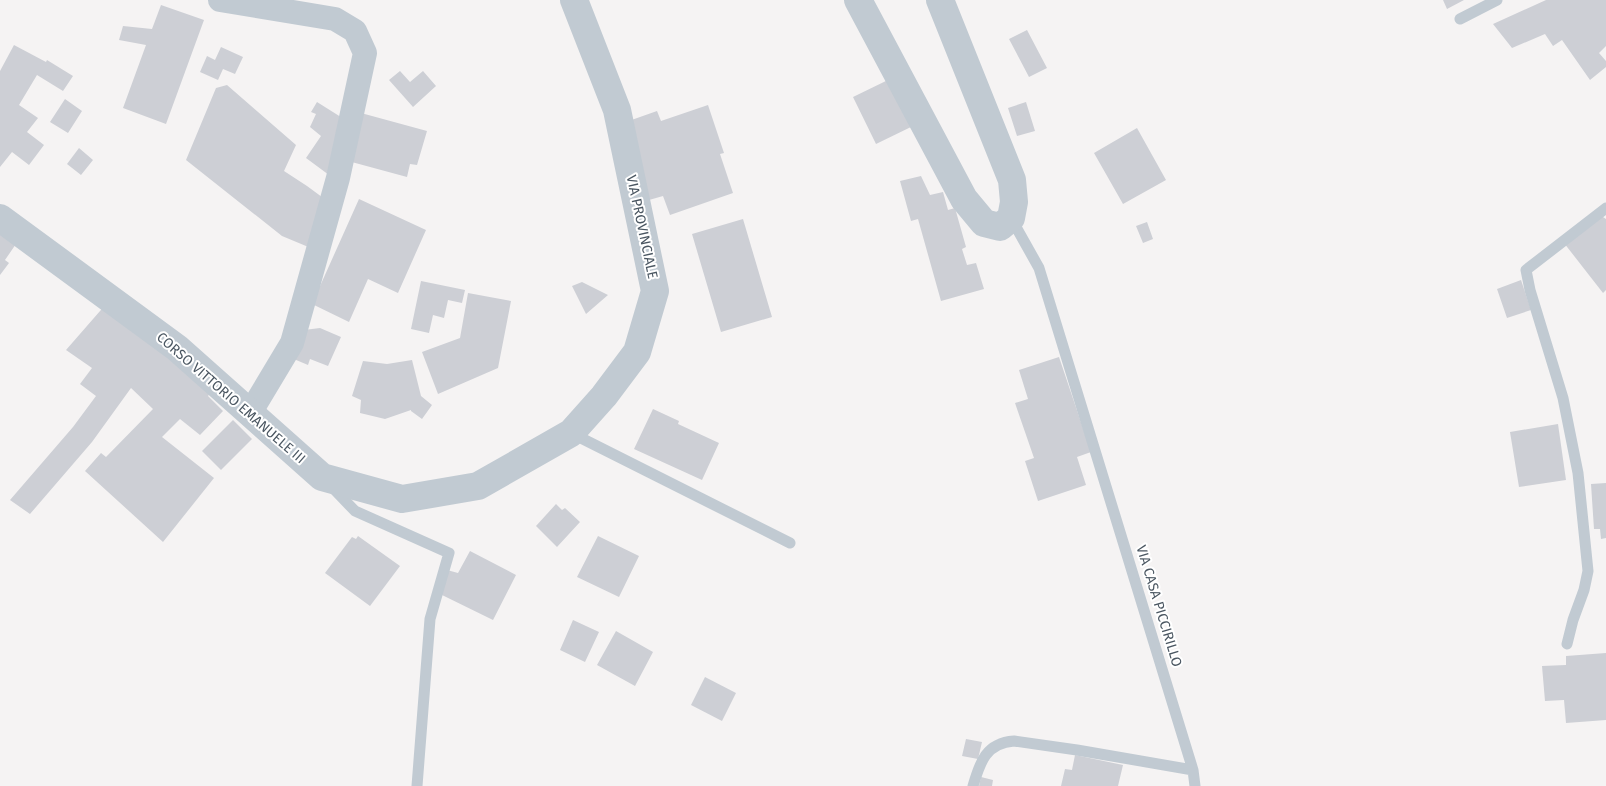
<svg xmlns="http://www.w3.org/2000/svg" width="1606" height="786" font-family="'Fira Sans',sans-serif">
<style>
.building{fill:#cdcfd5}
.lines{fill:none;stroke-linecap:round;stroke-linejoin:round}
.service{stroke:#c1cad2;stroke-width:11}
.minor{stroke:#c1cad2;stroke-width:24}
.tertiary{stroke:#c1cad2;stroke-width:28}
.labels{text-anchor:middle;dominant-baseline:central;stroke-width:4;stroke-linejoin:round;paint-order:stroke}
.street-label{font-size:14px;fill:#4a5661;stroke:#fff}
</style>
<rect width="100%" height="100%" fill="#f5f3f3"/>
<path class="building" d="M1443,0H1464L1447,9Z
M1546,0H1606V46L1599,53L1606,61V67L1590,80L1562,40L1553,46L1545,34L1512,48L1493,24Z
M161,5L204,20L166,124L123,108L146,45L119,40L123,26L152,29Z
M1027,30L1047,68L1029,77L1009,39Z
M14,45L46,62L47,60L73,76L63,91L37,75L19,105L38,118L27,132L44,145L29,165L12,152L0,167V71Z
M221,47L243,57L235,74L223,69L218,80L200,72L207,56L215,60Z
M400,71L410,82L423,71L436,86L413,107L389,80Z
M890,79L913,126L876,144L853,97Z
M227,85L296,145L284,171L307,186L326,200L318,251L282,236L186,160L216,88Z
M65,99L82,111L68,133L50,122Z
M317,102L344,119L329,175L306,158L321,136L310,127L316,114L311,112Z
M1026,102L1035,131L1017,136L1008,108Z
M708,105L724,153L720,154L733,193L670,215L663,196L649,200L623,123L657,111L661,121Z
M361,113L427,131L417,165L410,164L407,177L348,161Z
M1137,128L1166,180L1123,204L1094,153Z
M79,148L93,160L81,175L67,164Z
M921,176L930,195L943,192L948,210L955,208L966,247L962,249L967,265L976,263L984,289L941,301L918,219L911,221L900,181Z
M359,199L426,230L398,293L368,279L349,322L312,304Z
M1600,215L1606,219V290L1603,293L1564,243Z
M743,219L772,317L721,332L692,234Z
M1147,222L1153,239L1143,243L1136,226Z
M0,228L18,241L5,260L9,263L0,275Z
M1521,280L1531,310L1507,318L1497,289Z
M421,281L465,290L462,303L448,300L444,318L433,315L429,333L411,329Z
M582,282L608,295L586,314L572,286Z
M468,293L511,301L498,368L438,394L422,352L460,338Z
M107,303L211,392L208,396L223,411L200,435L180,419L162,437L214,478L163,542L85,471L101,453L106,457L153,409L131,388L92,442L30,514L10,500L73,427L96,396L80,384L92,368L66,350Z
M320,328L341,337L328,366L310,359L308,365L289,357L304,330Z
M1059,357L1091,452L1077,457L1086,485L1038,501L1025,461L1034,458L1015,403L1028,399L1019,370Z
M412,360L421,396L432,405L422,419L411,411V410L385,419L360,413L361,400L352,396L363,361L387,364Z
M653,409L679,421L678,424L719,443L702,480L634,449Z
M233,420L252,439L221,470L202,451Z
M1558,424L1566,480L1519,487L1510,432Z
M1606,483V538L1601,539L1600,529H1594L1591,484Z
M556,504L562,510L565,508L580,522L557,547L536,526Z
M358,536L400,566L370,606L325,573L352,537L356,539Z
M598,536L639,556L619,597L577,577Z
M470,551L516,575L493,620L442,595L447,570L458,573Z
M573,620L599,632L585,662L560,650Z
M616,631L653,652L635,686L597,665Z
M1606,653V720L1566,723L1564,700L1545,701L1542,666L1566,665V656Z
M705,677L736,693L722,721L691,705Z
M966,739L982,742L978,759L962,756Z
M1075,755L1123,765L1118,786H1061L1065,769L1072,770Z
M981,777L993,780L992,786H979Z"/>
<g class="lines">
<path class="service" d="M1460,19L1497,0
M571,433L790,543
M330,485L355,511L449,553L430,619L417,786
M1567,644L1573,620L1584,590L1588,571L1578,473L1563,398L1530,290L1526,270L1606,208
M1193,770L1195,786
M973,786C980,762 986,743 1014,741L1077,750L1193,770L1039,268L1011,218"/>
<path class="minor" d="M220,0L335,19L355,31L365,53L338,178L292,343L250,413"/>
<path class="tertiary" d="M858,0L964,199L984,223L1000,227L1011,218L1014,202L1012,180L940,0
M0,218L177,348L322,477L402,499L478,486L571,433L604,396L637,352L655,291L617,110L574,0"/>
</g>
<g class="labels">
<g class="street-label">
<text transform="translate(642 227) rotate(78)">VIA PROVINCIALE</text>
<text transform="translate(231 398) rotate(41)">CORSO VITTORIO EMANUELE III</text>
<text transform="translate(1159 606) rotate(73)">VIA CASA PICCIRILLO</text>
</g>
</g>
</svg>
